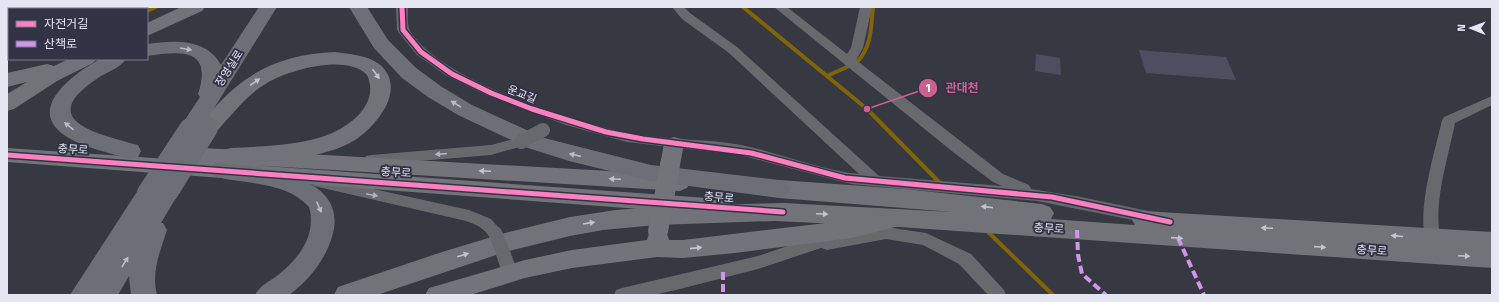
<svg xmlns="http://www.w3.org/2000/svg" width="1499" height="302" font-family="'Titillium Web','Noto Sans KR',sans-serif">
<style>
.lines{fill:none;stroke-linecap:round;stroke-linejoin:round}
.stream{stroke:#826406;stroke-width:4}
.building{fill:#4d4e5f}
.street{fill:#68696d;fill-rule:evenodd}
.secondary{fill:#737479;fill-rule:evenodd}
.primary{fill:#727378;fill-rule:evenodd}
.highway{fill:#6d6f76;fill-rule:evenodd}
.street-bridge{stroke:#68696d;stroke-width:14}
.secondary-bridge{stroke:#737479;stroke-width:20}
.highway-bridge{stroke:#6d6f76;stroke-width:22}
.quiet{stroke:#d193ec;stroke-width:4;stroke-dasharray:8 4;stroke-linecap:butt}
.cycleway-casing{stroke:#323446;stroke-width:8}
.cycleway{stroke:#ff80c0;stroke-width:5}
.oneway{fill:#babcc6}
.oneway2{fill:#c2c4cd}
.oneway3{fill:#b2b4bc}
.labels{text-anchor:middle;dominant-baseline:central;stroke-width:4;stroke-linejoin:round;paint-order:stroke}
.street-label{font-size:11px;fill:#e4e6f1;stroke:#323446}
.leader{fill:none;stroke:#ce6090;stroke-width:1.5}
.callout-dot{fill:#ce6090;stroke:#323446;stroke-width:1.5}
.mark-label{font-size:12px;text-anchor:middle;font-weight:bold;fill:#fff}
.callout-label{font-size:12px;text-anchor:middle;font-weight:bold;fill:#ce6090;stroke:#323446;stroke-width:4;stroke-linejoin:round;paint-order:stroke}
</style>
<rect width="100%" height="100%" fill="#363842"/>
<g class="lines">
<path class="stream" d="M743,7L867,109L940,183
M147,11L156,7
M857,62C872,47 871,26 873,7
M827,76L847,67
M986,230L1053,295"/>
</g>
<path class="building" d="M1139,50L1226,57L1236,80L1146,73Z
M1036,54L1060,58L1061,75L1035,71Z"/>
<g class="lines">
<path class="street" d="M396,7H408C408,14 407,25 410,31C442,82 583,126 641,135C674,140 708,139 741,145C781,153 819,170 859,174L729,53L682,19L672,7H684L690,13L737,47L879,176L1002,186L993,182L953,152L774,7H787L847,54L851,48L860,7H872L863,48L856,60L1003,174L1029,185L1031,189L1081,197L1153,212L1158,214L1161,218L1158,222L1153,224L1037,201L851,184L740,155L627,142L566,125L486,95L447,76L417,55L399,33L397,30Z
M1492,96V105L1455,123C1448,159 1431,209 1442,245L1439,249L1434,251L1429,249C1413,220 1435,152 1442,120L1444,117Z
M521,137L526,139L528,142L526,145L491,155L371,165L366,164L364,160L366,156L371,155L491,145Z
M319,177L469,210L491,219L503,233L500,237C490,241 489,234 481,228C478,225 471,223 466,221L314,186L312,182L314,178Z
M886,227L926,233L971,254L1004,290L1006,295H988L959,264L923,245L886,239L827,250L821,248L758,269L676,290L653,295H614L616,290L622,288L758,256L837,229L842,231L844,235Z
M503,246L509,248L518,273L516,278L510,280L504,278L495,252L497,248Z"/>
<path class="secondary" d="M674,137L681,139L684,144L680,165L677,170L670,172L663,170L660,165L664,144L667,139Z
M185,147L680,175L687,178L690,183L687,188L680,191L249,165L721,199L729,201L732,207L729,213L721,215L7,162V148L182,160L178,159L175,154L178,149Z
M895,211L903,213L906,219L903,225L851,238L735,253L683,258L657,257L572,268L525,278L470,295H425L429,288L525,260L572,250L647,240L650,230L658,227L666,230L669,240H683L851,220Z"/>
<path class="primary" d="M181,7H205L202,11L147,36V23Z
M335,52C349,54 367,55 379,64C410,89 373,132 348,144C312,161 270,161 231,164L223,162L220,156L223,150L231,148C264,146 299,146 330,134C349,126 373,108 370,85C369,81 369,77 366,74C345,54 289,70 267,83C246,95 231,116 215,133L207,135L199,133L196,128C202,119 210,112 217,105C250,69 286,54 335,52Z
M69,59H96L93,63L57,81L14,109L7,111V94L27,82L7,87V73L47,64L54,66Z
M779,180L905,189L1042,204L1050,207L1054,213L1051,219L1135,225L1132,220L1136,213L1144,211L1492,232V268L885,226L774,221L656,225L603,230L570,236L505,252L377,295H334L338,287L442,252L505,233L570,217L616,210L669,206L784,203L953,212L779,198L771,195L768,189L771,183Z"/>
<path class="highway" d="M259,7H277L198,134L190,137L182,134L179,129L200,97L198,94C213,48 181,51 147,56V44C173,40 207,38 221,65Z
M349,7H367L388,40L416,68L442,87L472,105L544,138L651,165L779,180L787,183L790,189L787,195L779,198L651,181L569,161L528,148L458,115L428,97L402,78L374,48Z
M100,59H126C120,68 107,72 98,78C33,121 99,134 138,145L141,151L138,157L130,159C108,152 83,148 64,135C25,108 76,72 100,59Z
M221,162C263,168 354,175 331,240C323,263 308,281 289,295H255C260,285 269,282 278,275C299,259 317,234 309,207C285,180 244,185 213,176L210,170L213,164Z
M168,182L176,185L180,191L161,223H163L167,230C160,252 151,272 157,295H131L129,276L118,295H70L140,187L148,184L157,189L160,185Z"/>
<path class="street-bridge" d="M521,142L543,130
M495,233L503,252"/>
<path class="secondary-bridge" d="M658,231L670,165"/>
<path class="highway-bridge" d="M168,191L207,128
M148,193L190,129"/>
<path class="quiet" d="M54,9L56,7
M7,50L9,49
M1077,230L1078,255L1082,274L1106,295
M1178,238L1204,295
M723,272V295"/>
<defs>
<path id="cycleway" d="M402,7L403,30L421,52L452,74L491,93L532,109L606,132L643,139L751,153L845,178L1052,197L1170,222
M7,155L783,212"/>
</defs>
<use href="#cycleway" class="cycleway-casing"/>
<use href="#cycleway" class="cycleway"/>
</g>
<defs><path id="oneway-solid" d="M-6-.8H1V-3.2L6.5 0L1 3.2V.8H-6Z"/></defs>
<g class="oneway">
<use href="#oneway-solid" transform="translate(186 49) rotate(10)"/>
<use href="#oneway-solid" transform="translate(456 104) rotate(-149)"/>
<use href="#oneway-solid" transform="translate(69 126) rotate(-141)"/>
<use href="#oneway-solid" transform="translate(575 155) rotate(-167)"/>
<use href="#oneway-solid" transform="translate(319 207) rotate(66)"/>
<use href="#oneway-solid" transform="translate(125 262) rotate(-58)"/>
</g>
<g class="oneway2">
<use href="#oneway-solid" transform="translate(376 74) rotate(55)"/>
<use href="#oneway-solid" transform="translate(255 82) rotate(-34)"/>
<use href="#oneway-solid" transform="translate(485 171) rotate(-177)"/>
<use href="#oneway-solid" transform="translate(615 179) rotate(-177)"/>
<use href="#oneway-solid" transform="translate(987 207) rotate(-173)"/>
<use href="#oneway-solid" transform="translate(822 214) rotate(3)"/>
<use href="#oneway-solid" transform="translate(589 223) rotate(-9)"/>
<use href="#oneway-solid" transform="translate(1267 228) rotate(-177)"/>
<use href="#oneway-solid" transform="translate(1397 236) rotate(-175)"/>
<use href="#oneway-solid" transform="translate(1177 238) rotate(4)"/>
<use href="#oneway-solid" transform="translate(1320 247) rotate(4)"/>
<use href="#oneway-solid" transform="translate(696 248) rotate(-6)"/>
<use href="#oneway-solid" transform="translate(463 255) rotate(-17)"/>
<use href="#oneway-solid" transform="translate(1464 256) rotate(3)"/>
</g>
<g class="oneway3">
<use href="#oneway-solid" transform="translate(441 154) rotate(175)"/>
<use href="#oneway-solid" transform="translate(372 195) rotate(12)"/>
</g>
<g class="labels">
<g class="street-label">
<text transform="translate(229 68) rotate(-57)">장영실로</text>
<text transform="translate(522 94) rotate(22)">운교길</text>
<text transform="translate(73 149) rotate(4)">충무로</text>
<text transform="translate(396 172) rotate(4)">충무로</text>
<text transform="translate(719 197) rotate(5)">충무로</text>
<text transform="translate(1049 228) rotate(4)">충무로</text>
<text transform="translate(1372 250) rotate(4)">충무로</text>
</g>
</g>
<path class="leader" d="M867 109L928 88"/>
<g class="callout-dot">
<circle cx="867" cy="109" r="4"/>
<circle cx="928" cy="88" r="10"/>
</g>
<g class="mark-label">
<text x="928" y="92">1</text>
</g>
<g class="callout-label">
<text x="962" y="92">관대천</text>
</g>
<rect width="1499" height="302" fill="none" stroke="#e4e6f1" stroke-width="16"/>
<rect x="8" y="8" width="140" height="52" fill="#323446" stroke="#797b8a"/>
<rect x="16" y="21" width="20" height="6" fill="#ff80c0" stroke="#797b8a"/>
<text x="44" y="28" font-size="12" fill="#e4e6f1">자전거길</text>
<rect x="16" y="41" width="20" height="6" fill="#d193ec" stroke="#797b8a"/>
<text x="44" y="48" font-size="12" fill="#e4e6f1">산책로</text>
<g transform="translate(1471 28) rotate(271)" stroke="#323446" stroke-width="3" paint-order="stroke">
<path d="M0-3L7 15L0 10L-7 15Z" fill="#e4e6f1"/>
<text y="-6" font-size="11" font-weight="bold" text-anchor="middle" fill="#e4e6f1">N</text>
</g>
</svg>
